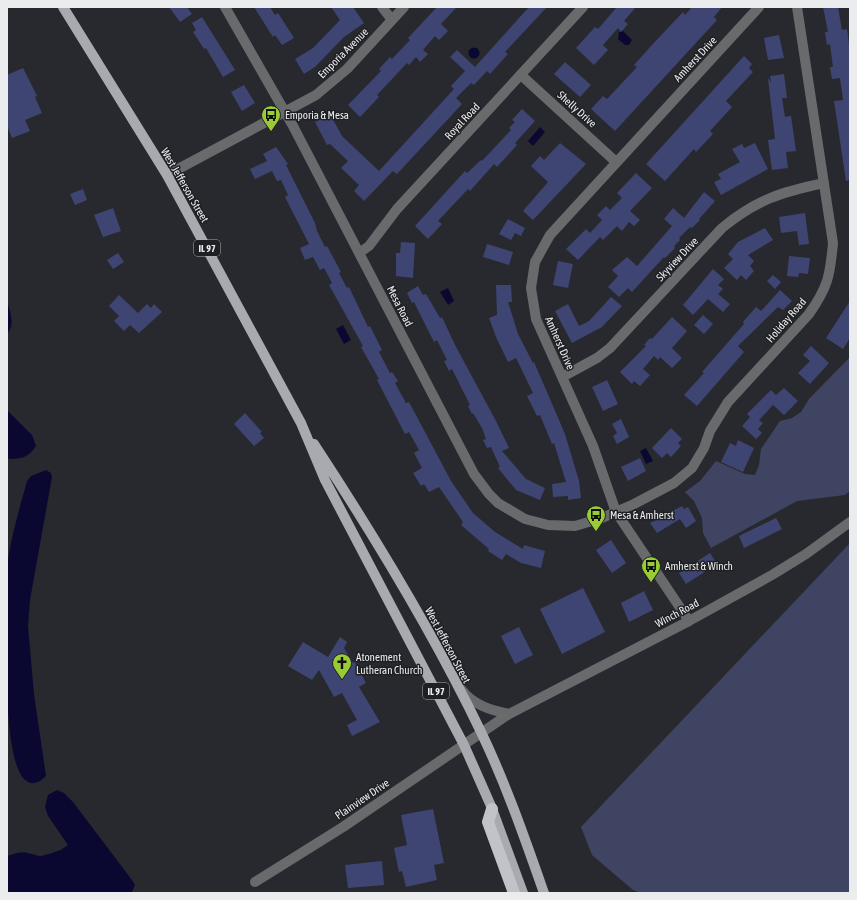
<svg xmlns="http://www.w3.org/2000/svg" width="857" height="900" font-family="'Asap Condensed',sans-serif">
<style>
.green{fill:#3f4462}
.water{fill:#0a0831}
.building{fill:#3e4572}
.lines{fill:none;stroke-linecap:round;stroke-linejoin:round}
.street{stroke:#696a6c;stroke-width:10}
.primary{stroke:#a9aaaf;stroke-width:10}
.highway{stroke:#c2c3c9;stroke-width:12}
.labels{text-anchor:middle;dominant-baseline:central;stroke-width:3;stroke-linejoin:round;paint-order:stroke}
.shield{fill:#1f2024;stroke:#aeafb1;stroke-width:1}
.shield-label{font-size:10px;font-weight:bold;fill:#ebecee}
.street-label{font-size:11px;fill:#ebecee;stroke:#1f2024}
.poi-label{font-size:11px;fill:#ebecee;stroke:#1f2024;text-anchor:start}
</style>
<rect width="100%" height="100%" fill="#28292e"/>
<path class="green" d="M850,357V491L845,495L797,501L711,548L703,533L702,518L694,501L685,492L700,481L716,461L745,474L755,475L759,465L761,449L780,421L792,418L801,412L809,399Z
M850,543V893H641L633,890L592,855L581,827Z"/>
<path class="water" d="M623,31L632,40L629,45H625L618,39L619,32Z
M468.5 53a5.5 5.5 0 1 1 11 0a5.5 5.5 0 1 1-11 0Z
M540,127L545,132L533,146L528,141Z
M448,288L454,301L448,305L440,292Z
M7,302C11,313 15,325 7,334Z
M343,325L351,340L344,344L336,329Z
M7,410L32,435L36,446C29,457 22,459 9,459L7,457Z
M646,448L653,461L646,464L640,451Z
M46,470L51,473L52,477L30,600L28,626L34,694L46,776C1,819 7,654 7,639C7,616 5,592 7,570C9,543 20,507 27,481L31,476Z
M57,790L64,793L73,802L132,880L135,885L132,892L7,893V856C14,854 22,851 28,853C43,857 38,857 52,853C60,850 60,851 68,845L48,816L45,807L48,795Z"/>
<path class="building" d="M169,7H187L192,14L180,22Z
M254,7H270L275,15L278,13L294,38L282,45L275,35L273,37Z
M331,7H353L364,23L344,37L315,67L304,74L295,59L313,48L340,20Z
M437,7H457L441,24L448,31L439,40L435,36L423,50L428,54L420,62L416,57L409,65L407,63L377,95L379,97L360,117L348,105L381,71L379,69L390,57L392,59L410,40L408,38Z
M529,7H547L505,52L508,54L490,74L487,71L474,85L471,83L456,98L462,104L397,174L393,171L364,201L354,191L359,185L341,168L348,161L330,144L327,145L315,122L330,114L342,136L379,171L454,89L451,86L465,71L450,57L457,50L475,67Z
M617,7H636L624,21L628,24L621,32L618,28L603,45L608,50L594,65L576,48L595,27L598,29Z
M692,7H722L714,17L717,20L615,131L591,109L603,96L607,99L637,67L634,65L651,46L683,12L685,15Z
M823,7H838L842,30L847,29L850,51V180L846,181L834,101L843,100L840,78L832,79L830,67H833L830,44L827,45L825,32H828Z
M202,17L235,70L223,77L206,48L204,49L193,32L196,30L192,23Z
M779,35L784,58L768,60L764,38Z
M744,56L752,64L749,68L753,72L726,101L732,107L710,131L713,134L696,152L694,149L665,181L646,164Z
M565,62L591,85L580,97L554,74Z
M23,68L37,96L35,97L42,113L25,120L30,131L12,138L7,126V75Z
M784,74L787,98H782L785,117L791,116L796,151L786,152L788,168L772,170L768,140L775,139L768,78L771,82L770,76Z
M244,85L255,103L242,111L231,92Z
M522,109L535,121L515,143L517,145L497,167L494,164L470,191L468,189L438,221L442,224L428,239L415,226L465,171L467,173L481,160L482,161L511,130L509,128L515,122L512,120Z
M560,143L586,164L533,220L523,211L548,182L531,166L540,156L544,160Z
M755,143L768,169L721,195L714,182L721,179L718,174L740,162L732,149L742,144L744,148Z
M276,147L288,164L286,165L315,223L317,231L325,247L327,246L341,272L339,273L347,288L349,287L368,327L370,326L382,350L379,352L390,373L392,372L398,381L395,383L406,403L409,402L451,481L473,513L495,532L523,549L524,545L545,551L541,568L521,563L506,554L502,560L488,551L489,549L461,525L463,522L439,487L429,492L424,484L421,486L413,473L422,468L414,453L419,450L409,432L405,434L377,380L379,379L361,347L363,346L329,285L332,283L324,268L320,270L313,257L305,260L300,248L309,244L285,197L288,195L281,180L277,181L272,171L255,179L250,169L267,161L263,154Z
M636,173L652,188L630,211L640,220L634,226L629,222L622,231L617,226L603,240L600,237L578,260L566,249L586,229L590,233L602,220L597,215L606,206L610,210L622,198L617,193Z
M83,189L87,200L75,205L70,194Z
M704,192L715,201L699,219L700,220L692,228L690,227L679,238L680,240L674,246L675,248L665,258L664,257L632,292L628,288L619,297L608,287L618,276L612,270L627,257L637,266L672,226L664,219L673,208L684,218Z
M113,208L121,231L103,237L94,215Z
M805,213L809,244L799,245L797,231L781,233L779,217Z
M508,219L525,228L521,236L515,233L511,240L499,234Z
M765,228L773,240L748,255L754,261L750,266L754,271L746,280L741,275L737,280L724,268L733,259L728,254L738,242Z
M401,242L415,243L413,278L396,276V253H400Z
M487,244L513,252L509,265L483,257Z
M118,253L124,262L113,269L107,260Z
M789,256L810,258L808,274L799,273L798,277L787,276Z
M558,261L573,264L568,288L553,285Z
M713,269L724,279L718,285L723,289L718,294L730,304L723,312L708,299L693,315L683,305Z
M773,275L781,282L775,289L767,281Z
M496,285H511L512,302H508L518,334L533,363L534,362L565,434L579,481L581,498L568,500V496L553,497L552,484L566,482L554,443L552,444L540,415L537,416L527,396L533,393L516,358L508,362L496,337L489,318L497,315Z
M418,286L423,295L426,294L440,318L442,317L455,345L496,421L509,448L502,451L526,479L545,488L540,500L516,490L498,468L500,467L491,447L487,448L483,440L486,439L482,428L473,413L472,414L468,406L470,405L452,369L449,371L444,361L447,360L437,340L434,342L414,302L412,303L407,293Z
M780,290L792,301L783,310L778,307L738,346L744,352L697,406L684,395L704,373L702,372L744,324L743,322L756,307L761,311Z
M119,295L138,313L147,304L151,308L154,304L162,312L139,333L130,325L124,331L114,321L119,316L109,306Z
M611,297L622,306L602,327L572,343L555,311L568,304L579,326L589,321Z
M850,301V338L843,349L826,338Z
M703,315L713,324L704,334L694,325Z
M672,317L687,331L672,348L682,358L672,368L660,357L658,360L654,356L643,369L650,375L640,386L634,381L632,384L620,372L646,346L644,345L650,338L652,339Z
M811,346L829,363L810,384L798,373L810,361L803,355Z
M607,380L618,404L603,411L592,387Z
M784,388L798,401L784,415L773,405L759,420L763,423L758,429L762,433L756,439L742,426L750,417L747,414L771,390L776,395Z
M245,413L262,432L260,433L264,438L254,446L234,424Z
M621,419L629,437L617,444L613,436L617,433L612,424Z
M671,428L682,439L678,443L681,446L671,457L667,453L662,458L652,448Z
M738,440L754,448L743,472L721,462L730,443L736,446Z
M640,458L646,471L628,481L621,467Z
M682,506L684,509L688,507L696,521L686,528L680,519L657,533L650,523Z
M776,518L782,529L744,548L739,536Z
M611,540L626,563L612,573L596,550Z
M710,553L717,564L686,584L679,573Z
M583,588L605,632L562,654L540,609Z
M644,591L653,610L629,622L621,603Z
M519,627L533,655L515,664L501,636Z
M340,637L347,642L344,648L353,663L355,662L366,683L359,687L380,722L352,736L347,725L357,720L342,693L334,697L319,670L312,680L288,666L303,642L328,657Z
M433,809L444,863L434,865L437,880L406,887L402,871L399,872L394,848L407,845L401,815Z
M382,861L384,885L348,888L345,865Z"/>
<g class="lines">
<path class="street" d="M225,7L293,126L474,474L489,494L498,503L525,519L548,525L575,526L602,518L634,504L674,483L692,468L704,448L710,431L728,402L809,314C828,287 830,276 833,243L797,7
M382,7L392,20
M521,75L616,162
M167,175L316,95L347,69L404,7
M359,253L369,246L397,209L583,7
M562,377L597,358L610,348L722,228C756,200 781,192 824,183
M689,621L616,512L593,446L536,319L531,288L535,262L550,235L759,7
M461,689C473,705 490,710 509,714
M255,882L343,827L509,714L689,621L772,575L806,554L850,522"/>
<path class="primary" d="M63,7L167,175L301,423L325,480L464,745L491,806L523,893
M314,444C375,537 433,632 481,732C506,784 525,839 544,893"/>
<path class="highway" d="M492,809L488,822L514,893"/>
</g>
<defs>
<symbol id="bus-pin" viewBox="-11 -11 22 30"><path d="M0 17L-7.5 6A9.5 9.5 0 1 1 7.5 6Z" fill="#99cb35" stroke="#1f2024"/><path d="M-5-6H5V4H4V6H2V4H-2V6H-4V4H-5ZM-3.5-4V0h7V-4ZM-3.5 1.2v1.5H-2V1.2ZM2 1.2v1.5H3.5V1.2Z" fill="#111"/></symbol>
<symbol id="church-pin" viewBox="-11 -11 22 30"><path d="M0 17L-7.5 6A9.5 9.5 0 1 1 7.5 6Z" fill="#99cb35" stroke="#1f2024"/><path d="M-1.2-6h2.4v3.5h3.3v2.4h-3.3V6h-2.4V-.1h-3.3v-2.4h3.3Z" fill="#111"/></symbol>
</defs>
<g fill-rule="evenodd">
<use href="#bus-pin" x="260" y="104" width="22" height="30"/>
<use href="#bus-pin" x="585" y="504" width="22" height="30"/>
<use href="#bus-pin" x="640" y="555" width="22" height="30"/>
<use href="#church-pin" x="331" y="652" width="22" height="30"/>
</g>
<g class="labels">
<g class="shield">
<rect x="194" y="240" width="26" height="16" rx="3"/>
<rect x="423" y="683" width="26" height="16" rx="3"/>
</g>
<g class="shield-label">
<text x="207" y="248">IL 97</text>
<text x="436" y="691">IL 97</text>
</g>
<g class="street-label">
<text transform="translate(343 53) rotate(-45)">Emporia Avenue</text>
<text transform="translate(695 59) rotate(-47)">Amherst Drive</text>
<text transform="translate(577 109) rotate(42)">Shelly Drive</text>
<text transform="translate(462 121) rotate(-47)">Royal Road</text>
<text transform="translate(185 185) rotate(60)">West Jefferson Street</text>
<text transform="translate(677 259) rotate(-47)">Skyview Drive</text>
<text transform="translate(400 306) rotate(63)">Mesa Road</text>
<text transform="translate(786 320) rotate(-49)">Holiday Road</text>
<text transform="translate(560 343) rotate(66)">Amherst Drive</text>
<text transform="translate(677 613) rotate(-28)">Winch Road</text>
<text transform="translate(448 645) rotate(62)">West Jefferson Street</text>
<text transform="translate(362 799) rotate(-34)">Plainview Drive</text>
</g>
<g class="poi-label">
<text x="285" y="115">Emporia &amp; Mesa</text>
<text x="610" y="515">Mesa &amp; Amherst</text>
<text x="665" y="566">Amherst &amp; Winch</text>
<text x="356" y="657">Atonement<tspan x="356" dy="13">Lutheran Church</tspan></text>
</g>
</g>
<rect width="857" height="900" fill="none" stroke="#ebecee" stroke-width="16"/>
</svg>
